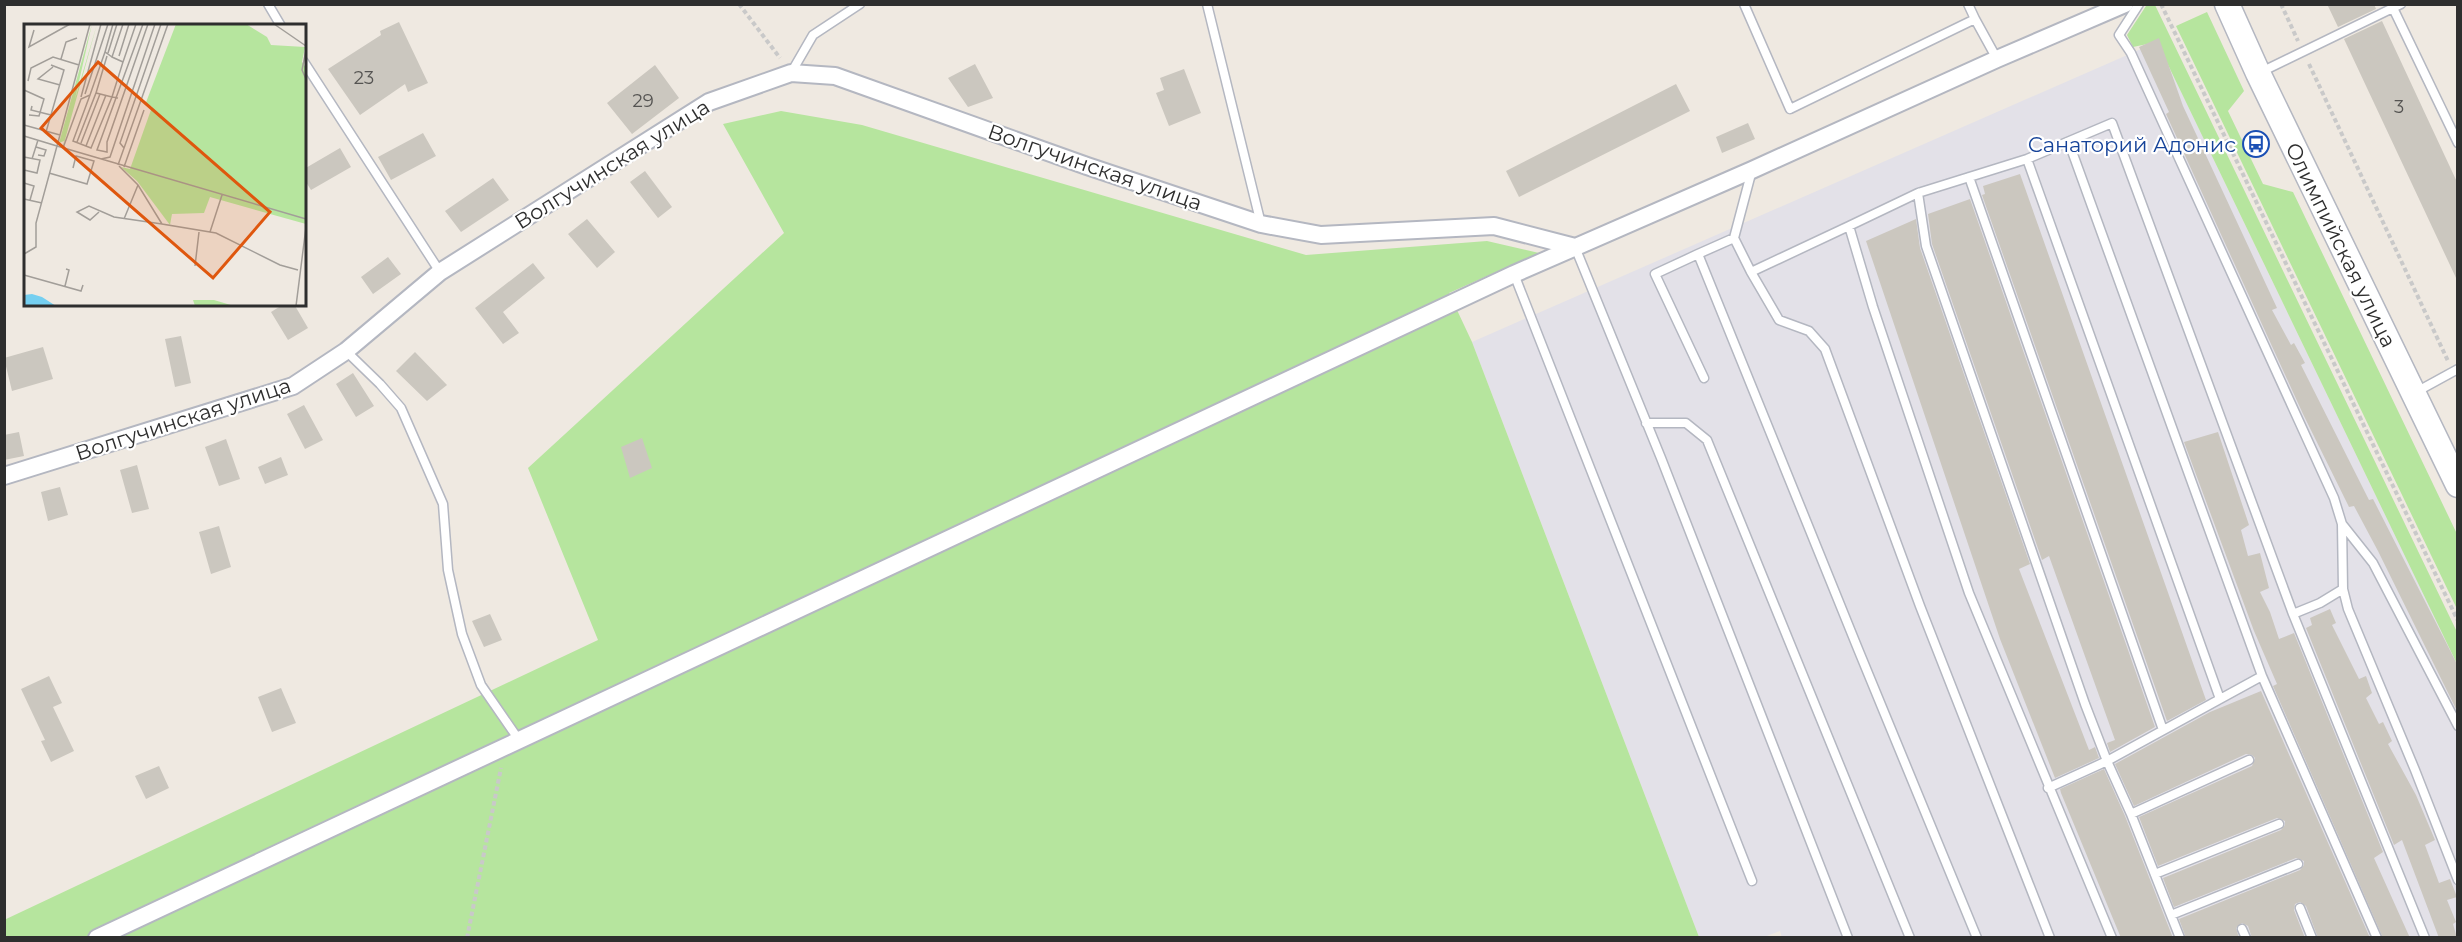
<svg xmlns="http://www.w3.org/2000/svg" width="2462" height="942" font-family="Montserrat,sans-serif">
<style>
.industrial{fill:#e3e1e8}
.green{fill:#b6e59e}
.building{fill:#cbc7bf}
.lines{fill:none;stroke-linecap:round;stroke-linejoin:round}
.lane-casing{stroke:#b4b7c1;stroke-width:11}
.street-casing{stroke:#b4b7c1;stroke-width:20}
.secondary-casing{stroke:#b4b7c1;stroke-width:27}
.path{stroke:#c9c9c9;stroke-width:4;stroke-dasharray:4.5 3;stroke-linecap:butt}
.lane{stroke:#fff;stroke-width:8}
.street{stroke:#fff;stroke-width:16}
.secondary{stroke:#fff;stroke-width:24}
.labels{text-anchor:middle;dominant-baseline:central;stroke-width:4.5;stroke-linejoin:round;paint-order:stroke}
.number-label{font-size:18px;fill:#555452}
.transit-label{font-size:21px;fill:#164399;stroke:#fff;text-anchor:end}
.street-label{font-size:21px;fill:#2e2e2e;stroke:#fff}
.inset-road{fill:none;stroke:#a29e99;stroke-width:1.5}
.view{fill:#df570e;fill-opacity:0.15;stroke:#df570e;stroke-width:3}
.inset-edge{fill:none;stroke:#2e2e2e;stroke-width:3}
</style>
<rect width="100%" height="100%" fill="#efe9e1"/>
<path class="industrial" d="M2157,42L2457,664V937L1782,938L1780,931L1764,937H1699L1472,342Z"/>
<path class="green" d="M2155,5L2457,632V664L2157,42L2133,47L2127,35L2146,6Z
M2207,12L2244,91L2228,111L2263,184L2293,192L2457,534V609L2176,26Z
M781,111L862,125L1306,255L1487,241L1539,253L1449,293L1472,342L1699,937L5,938L4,920L598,640L528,468L784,233L723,124Z"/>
<path class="building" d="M2327,4H2374L2376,9L2338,27Z
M2382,21L2457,182V280L2344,39Z
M399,22L428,83L408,92L405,84L360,115L328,69L381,35L380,31Z
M2159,38L2183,106L2277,308L2272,310L2291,345L2294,343L2305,363L2301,365L2369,500L2373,499L2457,664V711L2378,551L2354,506L2349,507L2303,414L2166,114L2169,112L2139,47Z
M975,64L993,98L968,107L948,78Z
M655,65L679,98L632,134L607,103Z
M1184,69L1201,113L1169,126L1156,93L1164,90L1160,78Z
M1676,84L1690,111L1519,197L1506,171Z
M1748,123L1755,139L1722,153L1716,137Z
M423,133L436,156L391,180L378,157Z
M340,148L351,167L311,190L304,179V169Z
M645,171L672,207L658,218L630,182Z
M2020,174L2206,700L2167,721L1982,195L1985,194L1983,186Z
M493,178L509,200L461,232L445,211Z
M1970,199L2155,727L2110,752L2107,743L2115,740L2049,556L2042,560L1932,244L1928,214Z
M587,219L615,252L597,268L568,234Z
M1916,219L1920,248L2030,564L2019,569L2089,750L2095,747L2099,758L2055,778L2000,639L1866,241Z
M388,257L401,274L373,294L361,277Z
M533,263L545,278L503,312L519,333L503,344L475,308Z
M284,304H294L308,328L288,340L271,312Z
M181,336L191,383L175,387L165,339Z
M43,347L53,379L12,391L4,358Z
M415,352L447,385L427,401L396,371Z
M353,373L374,406L356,417L336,384Z
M304,405L323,440L305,449L287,414Z
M19,432L24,456L4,460V435Z
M2218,432L2249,525L2241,530L2248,556L2260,553L2269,588L2260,592L2270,612L2279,639L2294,633L2383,852L2374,858L2410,938H2383L2273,686L2277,684L2254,631L2184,442Z
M642,438L652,468L630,478L621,447Z
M226,439L240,479L219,486L205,447Z
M281,457L288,475L265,484L258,467Z
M137,465L149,509L132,513L120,470Z
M60,487L68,515L48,521L41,492Z
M219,526L231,567L211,574L199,532Z
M2330,609L2336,623L2332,625L2359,679L2366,676L2372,693L2366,698L2379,724L2383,722L2392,741L2388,744L2416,795L2435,840L2425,845L2439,883L2450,879L2457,897L2447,900L2456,922L2453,924L2457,938H2439L2402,840L2394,845L2306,628L2312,625L2310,618Z
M490,614L502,640L484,647L472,621Z
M49,676L62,703L53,707L74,751L51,762L41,741L45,740L21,689Z
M281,688L296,723L272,732L258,697Z
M2261,691L2370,938H2318L2306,906L2300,902L2295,904L2294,910L2305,938H2252L2248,926L2242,923L2236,928L2239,938H2186L2179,919L2300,870L2304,865V861L2296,858L2174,907L2163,878L2281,830L2285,825V821L2277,818L2158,866L2139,817L2252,766L2255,758L2252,755L2246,754L2134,806L2115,764L2210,712Z
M159,766L169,788L146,799L135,776Z
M2104,769L2125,816L2173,938H2121L2061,793L2060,789Z"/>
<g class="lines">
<defs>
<path id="lane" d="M268,4L281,26
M1207,4L1261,224
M1744,4L1790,109L1975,19L1968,4
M2139,4L2119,35L2131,53L2334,498L2342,524L2343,589L2320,603L2293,614L2425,938
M2393,8L2458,143
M1975,19L1997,59
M304,62L440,272
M2261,72L2401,4
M791,73L813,35L860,4
M2069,143L2262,676L2107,761L2085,704L1926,246L1918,193L2027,159L2112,123L2293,614
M2027,159L2220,699
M1752,170L1734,238L1698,254L1858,649L1977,938
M1969,177L2163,730
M1849,226L1918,193
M1734,238L1751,272
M1575,247L1661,458L1848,938
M1698,254L1655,274L1704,378
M1514,274L1752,881
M346,351L380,384L401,408L443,504L448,570L462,634L481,685L519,740
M2416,392L2458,369
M1646,423H1686L1707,440L1910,938
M2342,524L2373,563L2458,726
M2343,589L2348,609L2415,770L2458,880
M2262,676L2377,938
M2048,788L2107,761L2131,814L2180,938
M2131,814L2249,760
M2155,874L2279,824
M2300,908L2312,938
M2171,915L2298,864
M2242,929L2246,938
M2050,938L1920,606L1825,349L1809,331L1779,320L1751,272L1849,226L1873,307L1969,593L2112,938"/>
<path id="street" d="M4,476L293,386L346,351L440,272L709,102L791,73L835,76L1087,166L1261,224L1321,235L1494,226L1575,247
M97,938L1514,274L1752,170L1997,59L2125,4"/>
<path id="secondary" d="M2227,4L2258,73L2458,485"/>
</defs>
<use href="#lane" class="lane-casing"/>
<use href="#street" class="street-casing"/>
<use href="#secondary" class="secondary-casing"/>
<path class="path" d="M739,4L780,58
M2161,4L2458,621
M2281,4L2298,41
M2309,64L2448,361
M467,938L501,768"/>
<use href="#lane" class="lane"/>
<use href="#street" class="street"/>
<use href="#secondary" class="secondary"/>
</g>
<defs>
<symbol id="bus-ring" viewBox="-11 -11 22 22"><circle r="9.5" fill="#fff" stroke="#1a4fb4" stroke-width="1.5"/><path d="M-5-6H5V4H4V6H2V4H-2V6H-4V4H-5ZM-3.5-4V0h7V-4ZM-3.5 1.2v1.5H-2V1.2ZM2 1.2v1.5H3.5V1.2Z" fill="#1a4fb4"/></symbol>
</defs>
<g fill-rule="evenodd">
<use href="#bus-ring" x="2241" y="129" width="30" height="30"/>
</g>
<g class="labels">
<g class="number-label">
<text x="364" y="78">23</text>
<text x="643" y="101">29</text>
<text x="2399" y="107">3</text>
</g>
<g class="transit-label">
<text x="2236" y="144">Санаторий Адонис</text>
</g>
<g class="street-label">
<text transform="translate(612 164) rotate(-32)">Волгучинская улица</text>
<text transform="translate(1095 167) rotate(19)">Волгучинская улица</text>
<text transform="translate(2341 245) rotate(64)">Олимпийская улица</text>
<text transform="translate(183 419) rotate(-18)">Волгучинская улица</text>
</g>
</g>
<g transform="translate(24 24)">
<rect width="282" height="282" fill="#efe9e1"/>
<path d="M68,0L51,75L73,0L39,123L40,117L35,119ZM152,0H222L243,13L247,21L281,23L278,38L282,44V200L186,173L180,189L148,190L146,201L113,157L97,143L106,145L128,83L121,81ZM169,276H190L210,282H171Z" fill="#b6e59e"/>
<path d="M8,270L18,273L32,282H0V271Z" fill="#75cff0"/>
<path class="inset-road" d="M119,0L73,126L83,128V118L124,0M250,0L282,22M10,6L5,23L46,0M282,26L278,46L282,55M81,28L89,0M84,29L93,0M95,32L105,0M37,35L42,18L53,14M99,38L112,0M29,43L14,55L36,61M4,57L7,44L29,33L55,41M0,66L20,75L15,92L5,91M72,69L83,32M61,70L84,0M57,73L77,0M94,74L88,73L99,38L88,33L99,0M8,82L7,86L27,91M0,101L36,111M22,108L40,46L27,41M0,112L33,122L66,0M53,118L72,69L88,73L67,124L49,117L66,71M57,119L76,70M62,122L82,71M12,123L22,126L20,132L14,131M39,124L57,75L66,71L81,28L88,33M100,124L96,119L137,0M0,133L16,136L13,149L0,146M8,135L14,116M77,135L86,133L131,0M94,141L144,0M95,142L114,161L138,200L192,209L256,241L274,246M100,143L120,86M25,149L63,160L70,137L52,132L49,144M0,159L10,162L6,176M0,175L18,179M75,188L66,196L53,188L65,182L90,193L138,200M100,195L114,161M186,208L198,171M0,230L12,223V199L33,122L282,195M171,242L175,208M0,251L57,267L59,261M41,262L45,246L42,245M272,282L282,203"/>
<path class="view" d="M74,38L246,188L189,254L17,104Z"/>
<rect width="282" height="282" class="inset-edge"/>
</g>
<rect width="2462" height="942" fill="none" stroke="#2e2e2e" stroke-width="12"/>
</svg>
